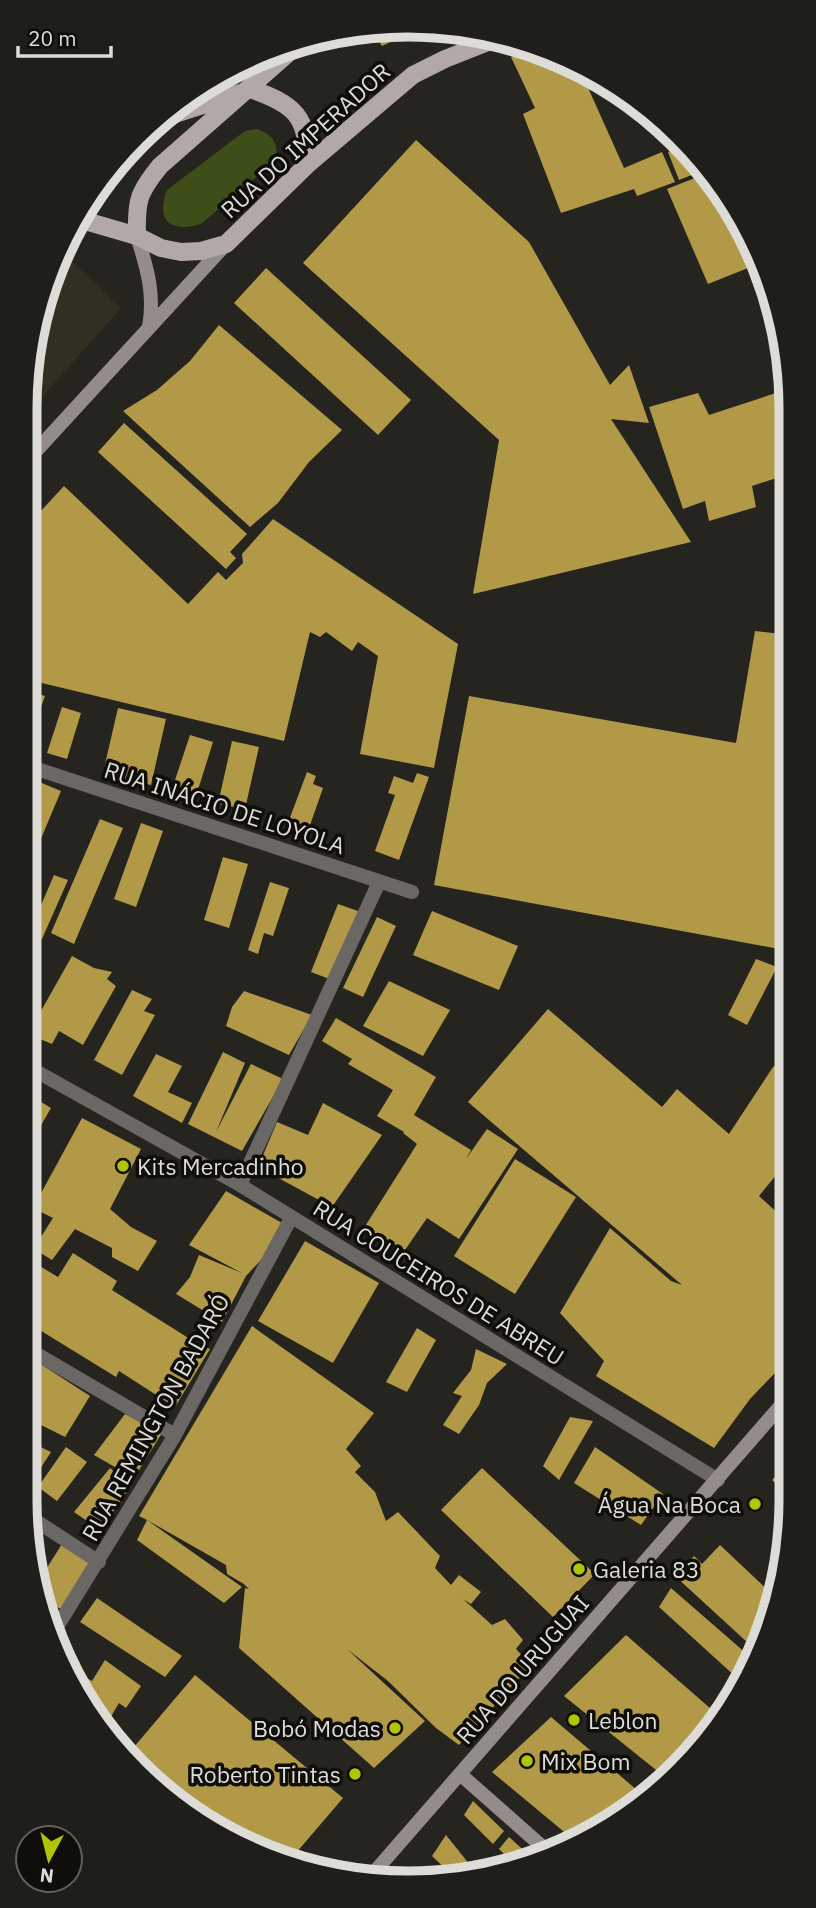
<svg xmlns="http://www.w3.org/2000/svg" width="816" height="1908" font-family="'IBM Plex Sans',sans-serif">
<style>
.built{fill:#322e21}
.green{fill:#3d4e19}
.building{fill:#b19947}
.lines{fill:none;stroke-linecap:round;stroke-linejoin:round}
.street{stroke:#6b6765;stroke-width:14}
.secondary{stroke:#938c8a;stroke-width:14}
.primary{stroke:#b2a9a7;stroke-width:18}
.poi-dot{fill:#afc505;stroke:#0f0e0b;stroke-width:2.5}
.labels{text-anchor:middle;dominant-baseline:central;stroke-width:7;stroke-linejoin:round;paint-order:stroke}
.street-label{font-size:23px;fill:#dddcd7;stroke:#0f0e0b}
.poi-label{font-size:23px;fill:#dddcd7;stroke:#0f0e0b;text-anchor:start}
.rim{fill:none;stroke:#dddcd7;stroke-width:9}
</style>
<rect width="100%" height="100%" fill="#26241e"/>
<path class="built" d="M63,253L121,308L25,416L45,284Z"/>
<path class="green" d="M257,129C274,135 281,146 273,163L201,224C171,233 155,221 167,190L245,131Z"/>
<path class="building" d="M383,25L390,26L416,30L382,46L371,29Z
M535,47L581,72L624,168L662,152L675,182L637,196L634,189L561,213L523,114L535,108L511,57Z
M673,135L692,155L707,169L679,180L668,152L678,148Z
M416,140L529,242L610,385L629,365L649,423L611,419L691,542L473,594L499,440L303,263Z
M710,172L763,262L708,284L667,189Z
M266,268L411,400L378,435L234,303Z
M219,325L342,430L309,462L278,503L250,527L123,411L157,390L190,361Z
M788,389L789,474L752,486L756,507L709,521L705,501L683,509L649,407L698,393L709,415Z
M124,423L247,534L230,552L236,558L226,569L98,452Z
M64,486L188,604L218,572L226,580L243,563L242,554L273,519L458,644L434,768L360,754L378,656L358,642L352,651L326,632L320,637L310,632L284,741L25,679V528Z
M789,532V555H788L782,533Z
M755,631L789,635L790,951L434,885L469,696L736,743Z
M30,691L45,696L25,751V704Z
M62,707L81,713L67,759L47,753Z
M118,708L166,719L151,785L103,773Z
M190,735L213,742L197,793L173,786Z
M232,741L259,747L245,809L218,804Z
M307,772L316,776L313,784L323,788L308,831L288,823Z
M417,773L429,777L399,860L375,851L395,795L388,793L394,776L413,783Z
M25,776L61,791L40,841L25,835Z
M100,819L123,828L74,944L51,933Z
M141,823L163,831L136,907L114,899Z
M223,857L248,864L229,928L204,920Z
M54,875L68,880L42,939L29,933Z
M270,882L289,888L273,936L264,933L258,954L248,950Z
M25,891L34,894L25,920Z
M338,904L358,911L332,980L311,972Z
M432,911L518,946L499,990L413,955Z
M377,917L396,926L363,997L343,988Z
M72,956L94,968L112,972L107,979L116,986L83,1045L59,1031L52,1044L28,1034Z
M756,959L777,967L747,1025L728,1015Z
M389,981L450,1010L423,1056L363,1026Z
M132,990L152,999L144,1011L155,1015L122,1075L94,1060Z
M244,991L312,1015L289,1055L226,1026L232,1007Z
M548,1009L662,1107L677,1089L729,1134L773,1067L783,1061L790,1067V1158L759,1196L791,1225V1356L750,1399L714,1448L596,1376L604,1361L560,1313L610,1228L671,1281L682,1285L468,1102Z
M336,1018L436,1077L414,1115L471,1150L466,1159L487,1129L518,1149L459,1239L427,1218L405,1250L364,1228L417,1144L403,1133L404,1132L377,1116L393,1090L348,1064L352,1059L322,1041Z
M790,1020V1051L781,1045Z
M223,1052L245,1063L216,1132L251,1064L283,1079L242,1151L188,1124Z
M156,1054L182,1066L168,1092L192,1103L182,1123L133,1096Z
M25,1092L51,1108L25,1153Z
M323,1103L382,1135L332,1207L258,1167L277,1122L308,1135Z
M82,1118L141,1149L110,1209L131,1227L157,1241L138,1271L112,1257V1248L75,1229L52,1260L34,1249L25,1265V1226L39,1240L53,1218L33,1208Z
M515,1159L576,1197L515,1294L454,1256Z
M226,1191L282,1223L273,1247L246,1276L222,1322L176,1294L190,1277L199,1255L242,1273L189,1245Z
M305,1241L379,1283L333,1363L258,1321Z
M73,1253L117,1281L112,1290L190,1339L210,1349L175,1407L119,1371L116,1377L25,1321V1286L38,1265L58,1277Z
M252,1326L374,1413L346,1449L361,1466L355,1472L375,1492L386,1521L398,1512L440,1556L435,1568L451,1585L459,1575L481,1592L471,1604L463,1599L492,1625L505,1619L523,1640L516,1649L531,1665L459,1745L436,1728L388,1681L347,1649L425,1721L374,1768L239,1648L245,1588L249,1589L244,1584L227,1574L226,1565L147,1520L242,1587L224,1603L137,1540L147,1520L139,1516Z
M417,1328L436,1340L407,1392L386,1382Z
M476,1349L507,1364L487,1383L479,1405L459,1434L443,1425L462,1396L453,1393L471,1370Z
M39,1363L90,1396L65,1437L27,1418L38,1405L25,1392Z
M125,1414L162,1433L134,1478L94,1455Z
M570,1417L593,1421L559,1480L543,1466Z
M26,1440L51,1452L33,1480L25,1476Z
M66,1447L87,1462L57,1501L38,1487Z
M595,1447L663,1494L641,1525L574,1483Z
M791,1459V1498L772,1480Z
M110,1468L131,1486L100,1530L74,1512Z
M482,1468L595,1574L553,1617L441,1510Z
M62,1544L93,1564L61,1609L41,1599L38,1582Z
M720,1545L775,1597L772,1619L748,1643L675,1576L694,1556L702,1564Z
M671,1588L748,1655L737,1678L659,1607Z
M97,1598L182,1656L165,1677L80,1622Z
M42,1606L52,1611L45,1622L43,1613Z
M626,1635L718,1715L697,1753L666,1778L564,1696Z
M105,1660L141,1686L126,1708L119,1703L109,1720L96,1711L72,1670L92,1681Z
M195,1675L343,1798L290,1860L225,1835L128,1754Z
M551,1717L644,1796L599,1832L575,1841L492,1772Z
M473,1801L504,1831L493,1844L464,1815Z
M446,1835L474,1870L464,1878L457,1880L432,1856Z
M509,1837L530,1856L512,1862L499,1849Z"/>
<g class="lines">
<path class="street" d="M25,765L412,892
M25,1065L240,1185L718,1480
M240,1185L379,882
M25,1347L175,1435
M27,1515L99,1562
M52,1635L175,1435L291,1218"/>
<path class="secondary" d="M137,236C147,268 155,294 149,327
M25,463L226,244
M460,1774L546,1850
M370,1877L791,1394"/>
<path class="primary" d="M250,89C295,104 309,117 307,165
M172,115L240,93
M82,220L137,236L161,248L181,252L201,251L226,244L307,165L413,75L445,59L493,40
M137,236C136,201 138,193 160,166L293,49"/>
</g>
<g class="poi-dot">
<circle cx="123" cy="1166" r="7"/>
<circle cx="755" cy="1504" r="7"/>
<circle cx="579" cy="1569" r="7"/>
<circle cx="574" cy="1720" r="7"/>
<circle cx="395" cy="1728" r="7"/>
<circle cx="527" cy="1761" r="7"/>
<circle cx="355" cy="1774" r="7"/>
</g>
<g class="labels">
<g class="street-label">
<text transform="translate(305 140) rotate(-42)">RUA DO IMPERADOR</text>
<text transform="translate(225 807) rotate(18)">RUA INÁCIO DE LOYOLA</text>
<text transform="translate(439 1282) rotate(32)">RUA COUCEIROS DE ABREU</text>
<text transform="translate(155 1417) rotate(-61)">RUA REMINGTON BADARÓ</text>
<text transform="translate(522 1669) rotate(-49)">RUA DO URUGUAI</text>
</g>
<g class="poi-label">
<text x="137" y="1166">Kits Mercadinho</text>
<text x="741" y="1504" text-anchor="end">Água Na Boca</text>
<text x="593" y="1569">Galeria 83</text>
<text x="588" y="1720">Leblon</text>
<text x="381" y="1728" text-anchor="end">Bobó Modas</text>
<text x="541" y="1761">Mix Bom</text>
<text x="341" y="1774" text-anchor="end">Roberto Tintas</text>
</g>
</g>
<path d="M0 0H816V1908H0ZM408 37H408A371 371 0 0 1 779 408V1500A371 371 0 0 1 408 1871H408A371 371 0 0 1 37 1500V408A371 371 0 0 1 408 37Z" fill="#1f1e1b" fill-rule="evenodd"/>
<path class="rim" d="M408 37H408A371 371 0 0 1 779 408V1500A371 371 0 0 1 408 1871H408A371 371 0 0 1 37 1500V408A371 371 0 0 1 408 37Z"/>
<g transform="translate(49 1859) rotate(187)"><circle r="33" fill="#0f0e0b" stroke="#61605d" stroke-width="2"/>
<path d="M0-5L12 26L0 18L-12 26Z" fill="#afc505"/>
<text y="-10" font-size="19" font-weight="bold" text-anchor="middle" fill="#dddcd7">N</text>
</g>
<path d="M18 46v10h93v-10" fill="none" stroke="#dddcd7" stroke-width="3.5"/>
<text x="28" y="46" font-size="21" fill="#dddcd7" stroke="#0f0e0b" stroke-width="5" paint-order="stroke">20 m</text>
</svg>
